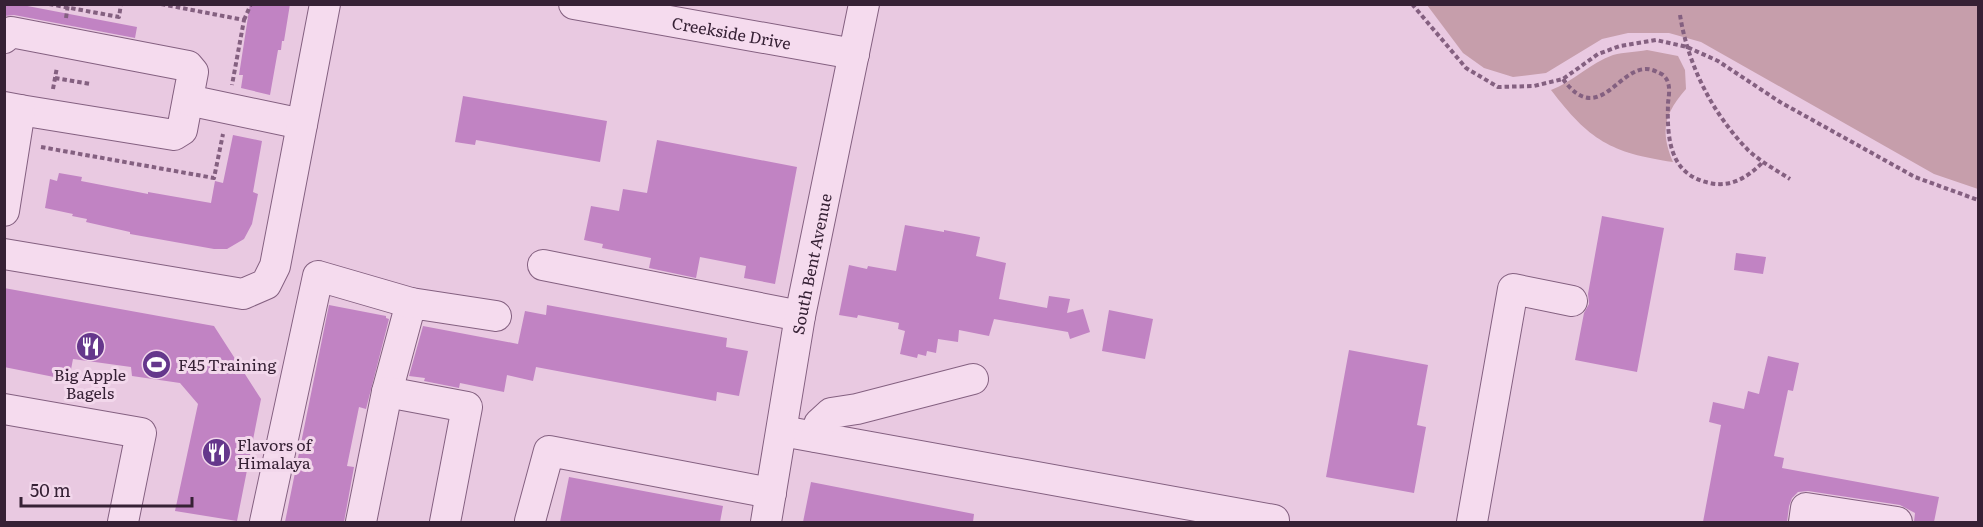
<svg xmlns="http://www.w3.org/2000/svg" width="1983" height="527" font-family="Literata,serif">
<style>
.green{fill:#c69eab}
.building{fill:#c183c3}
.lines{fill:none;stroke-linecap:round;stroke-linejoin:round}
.minor-casing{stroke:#846080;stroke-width:32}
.path{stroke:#846080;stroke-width:4;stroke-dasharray:4.5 3;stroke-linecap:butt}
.minor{stroke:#f5dbee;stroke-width:30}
.labels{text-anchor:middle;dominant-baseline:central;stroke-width:6;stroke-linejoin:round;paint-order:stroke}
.street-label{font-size:16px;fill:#362135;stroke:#f2d7eb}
.poi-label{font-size:16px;fill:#362135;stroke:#f2d7eb;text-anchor:start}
</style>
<rect width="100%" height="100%" fill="#e9c9e1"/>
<path class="green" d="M1427,5H1978V189L1934,174L1701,42L1669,33H1628L1602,39L1546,73L1513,77L1484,68L1463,53Z
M1647,50L1678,56L1685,70L1686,89C1664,114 1660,131 1673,162C1611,153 1589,140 1551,90C1573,82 1590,63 1613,55C1624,52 1636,52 1647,50Z"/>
<path class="building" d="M4,4H17L137,27L135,38L14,15L4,16Z
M250,4H290L284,41H282L281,50H278L270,95L241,88L243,75H239Z
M463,96L607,121L600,162L476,140L475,145L455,142Z
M233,135L262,141L253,192L258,194L252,224L244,239L227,249H214L130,234V232L86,222L87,219L72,216L73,214L45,208L50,179L57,181L59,173L82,177L81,181L148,194V192L211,203L215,181L223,183Z
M657,140L797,167L775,284L744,278L746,266L700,257L696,278L649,268L651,258L602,248L603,244L584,240L591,206L619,211L623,189L647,193Z
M1602,216L1664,228L1637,372L1575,360L1584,313L1589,304L1588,294Z
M905,225L944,232V230L980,237L976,256L1006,263L999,299L1047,308L1049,296L1070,299L1067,313L1083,309L1090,332L1070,339L1068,332L994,319L989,336L959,330L958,342L938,339L936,353L927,351L926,356L918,354L917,358L900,354L905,331L898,329L899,323L858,315L857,318L839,315L849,265L867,269L868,266L896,271Z
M1736,253L1766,257L1763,274L1734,270Z
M4,288L214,326L261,399L237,521L175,511L198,404L180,383L132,376L131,367L73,359L69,380L4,367Z
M329,305L386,316V318L389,319L366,409L359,407L347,466L354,467L344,522H285Z
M547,305L727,338L726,347L748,351L739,396L717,392L716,401L536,367L533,381L507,375L504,392L460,383L459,388L424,381L425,378L409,376L423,326L518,344L525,311L546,315Z
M1109,310L1153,319L1145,359L1102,351Z
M1349,350L1428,365L1417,425L1426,427L1414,493L1326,477Z
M1768,356L1799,363L1793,391L1788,390L1774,456L1784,458L1782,468L1939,497L1934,522H1914L1915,513L1900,505L1808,491L1798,492L1792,498L1789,506L1787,522H1703L1721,425L1709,422L1713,402L1744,409L1748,391L1759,394Z
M569,477L723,506L720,522H560Z
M811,482L974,514L973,522H803Z"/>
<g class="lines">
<defs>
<g id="minor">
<path id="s1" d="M574,4L854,54"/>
<path d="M4,38L11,32L188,66L193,72L182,130L174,135L20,110"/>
<path d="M188,100L302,124"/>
<path d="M4,107L20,110L4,211"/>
<path d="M4,254L243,294L266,284L275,266L325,4"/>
<path d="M543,265L800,316"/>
<path d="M387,392L411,303L496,316"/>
<path d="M4,409L141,433L123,522"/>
<path d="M782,431L1274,520V522"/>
<path d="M816,437L819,424L831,413L857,409L973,379"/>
<path d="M530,521L549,451L771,493"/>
<path d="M265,522L318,276L411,303"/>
<path d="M361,522L387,392L467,407L445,522"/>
<path id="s2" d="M766,522L800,316L864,4"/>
<path d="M1472,522L1513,289L1572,301"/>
<path d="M1804,522L1806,508L1897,522"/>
</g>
</defs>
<use href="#minor" class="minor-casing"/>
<path class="path" d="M49,4L119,17L121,4
M161,4L244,20L232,85
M1412,4L1466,68L1498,87L1534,86L1563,79L1598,54L1620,46L1656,40L1687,47L1718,61L1780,102L1915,177L1978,200
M1680,15C1688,65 1712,113 1748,150C1761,162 1776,170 1790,179
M66,18L68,4
M244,20L251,4
M55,78L91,84
M1563,79C1602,133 1622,53 1657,72C1659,73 1663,74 1665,77C1671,84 1669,95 1668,103C1667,138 1669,175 1710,183C1732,188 1749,176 1763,162
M53,89L57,67
M41,147L214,178L223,134"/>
<use href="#minor" class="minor"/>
</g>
<defs>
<symbol id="restaurant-disc" viewBox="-11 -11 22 22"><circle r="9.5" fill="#65378c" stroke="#f2d7eb"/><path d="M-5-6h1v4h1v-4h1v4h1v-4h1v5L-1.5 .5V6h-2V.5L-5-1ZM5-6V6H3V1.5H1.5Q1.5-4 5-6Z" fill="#fff"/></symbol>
<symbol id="stadium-disc" viewBox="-11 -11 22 22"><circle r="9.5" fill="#65378c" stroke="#f2d7eb"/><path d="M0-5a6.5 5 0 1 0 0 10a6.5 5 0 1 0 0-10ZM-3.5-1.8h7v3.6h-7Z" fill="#fff"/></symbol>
</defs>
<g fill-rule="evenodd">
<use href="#restaurant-disc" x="74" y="330" width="33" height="33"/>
<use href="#stadium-disc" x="140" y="348" width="33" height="33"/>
<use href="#restaurant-disc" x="200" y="436" width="33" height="33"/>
</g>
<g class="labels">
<g class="street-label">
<text stroke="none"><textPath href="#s1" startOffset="160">Creekside Drive</textPath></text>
<text stroke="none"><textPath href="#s2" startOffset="262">South Bent Avenue</textPath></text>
</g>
<g class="poi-label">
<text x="178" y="364">F45 Training</text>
<text x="90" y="374" text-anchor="middle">Big Apple<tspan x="90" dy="18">Bagels</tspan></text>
<text x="237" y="444">Flavors of<tspan x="237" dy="18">Himalaya</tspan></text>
</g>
</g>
<rect width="1983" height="527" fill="none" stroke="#362135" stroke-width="12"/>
<path d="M21 497v9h171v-9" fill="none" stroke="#362135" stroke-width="3"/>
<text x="30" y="497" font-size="18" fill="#362135" stroke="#f2d7eb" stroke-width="4.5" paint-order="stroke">50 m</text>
</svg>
